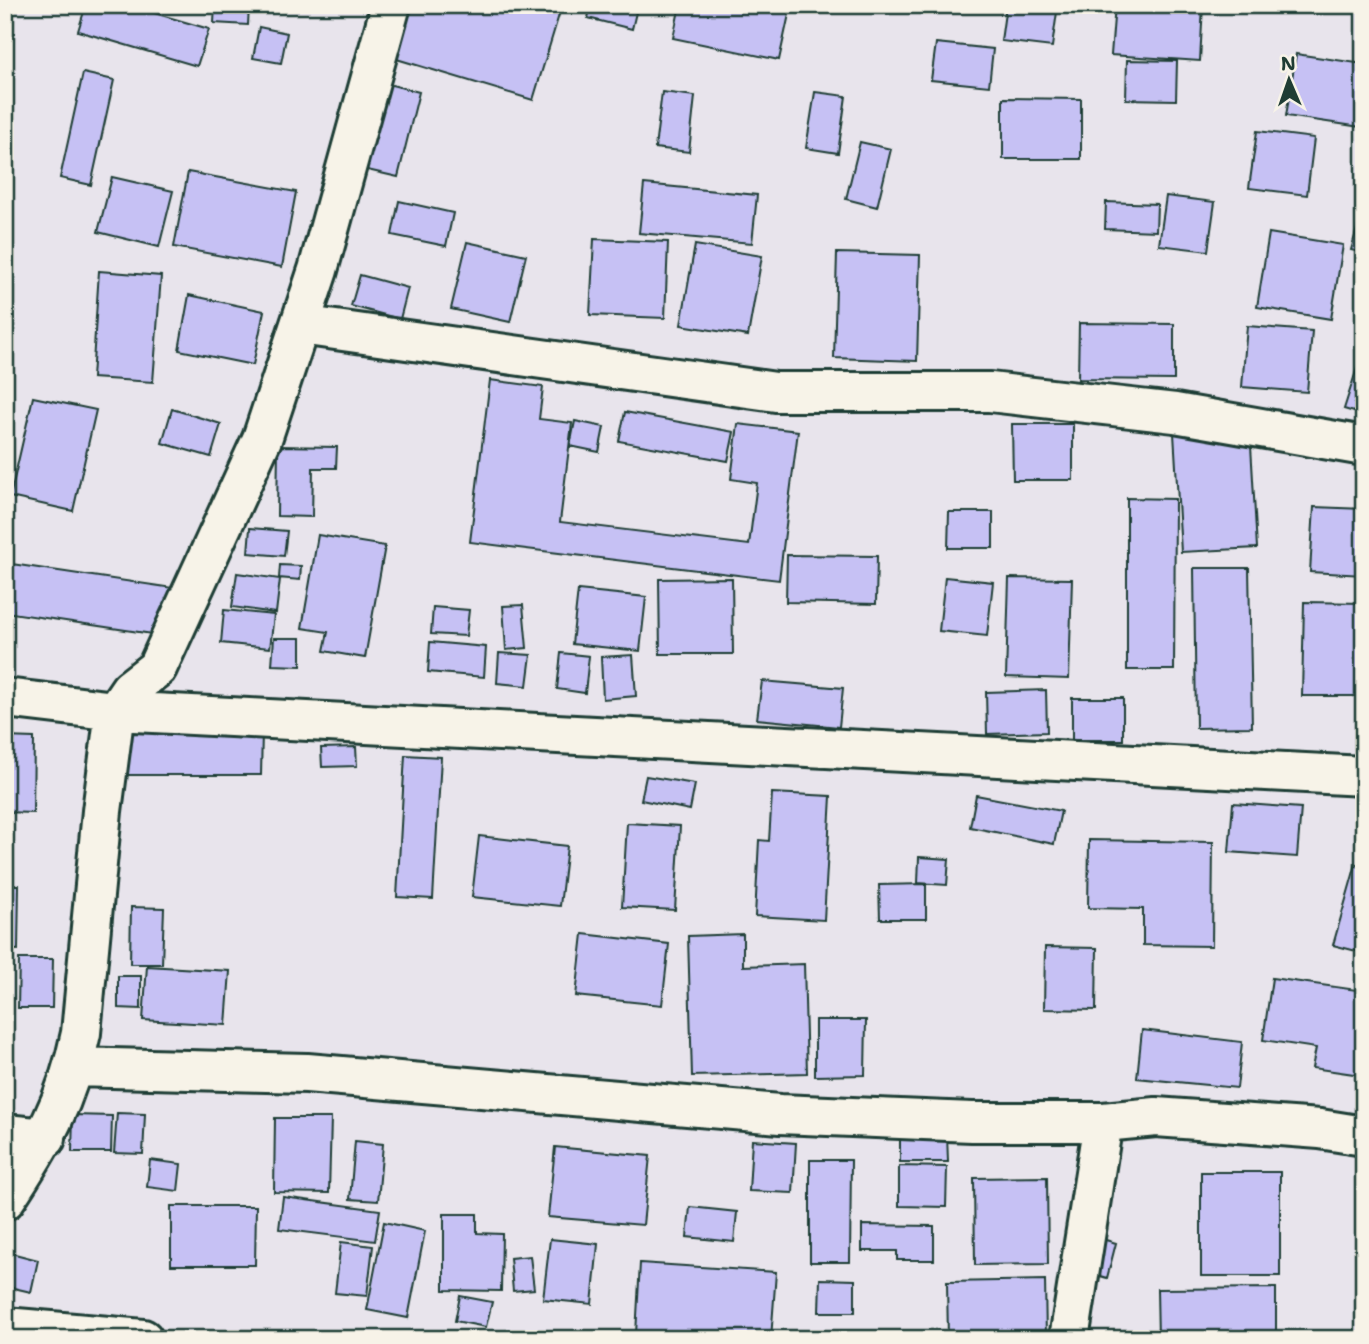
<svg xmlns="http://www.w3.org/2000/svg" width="1369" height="1344" font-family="'Shantell Sans',sans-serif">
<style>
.building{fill:#c6c1f4;stroke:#1f3d34;stroke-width:2}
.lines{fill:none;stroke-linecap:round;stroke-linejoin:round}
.minor-casing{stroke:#1f3d34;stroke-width:44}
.minor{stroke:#f7f3e8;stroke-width:38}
</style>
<rect width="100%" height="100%" fill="#e8e4ec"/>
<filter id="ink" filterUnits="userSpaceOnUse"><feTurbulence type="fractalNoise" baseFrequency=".0143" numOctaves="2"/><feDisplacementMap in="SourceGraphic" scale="14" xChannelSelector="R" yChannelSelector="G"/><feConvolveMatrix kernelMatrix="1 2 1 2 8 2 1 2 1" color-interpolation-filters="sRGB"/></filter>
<g filter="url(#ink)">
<path class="building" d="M86,5H127L209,29L197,66L78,31Z
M215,5H249L248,25L214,23Z
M406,5H562L533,100L390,57Z
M591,5L637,8L632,29L588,18Z
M680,5H791L779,60L673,38Z
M1006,5H1058L1052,47L1001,41Z
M1115,5H1203L1200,61L1111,55Z
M259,27L287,33L281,63L253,58Z
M936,43L993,49L989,86L931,80Z
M1296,54L1364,64L1361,127L1286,116Z
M1127,60L1177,61L1176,100L1126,99Z
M83,73L114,80L91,185L60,178Z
M384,83L419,92L398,177L363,169Z
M662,92L695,96L689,152L655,148Z
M815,92L846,96L838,153L806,148Z
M1003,98L1081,99V159H1003Z
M1257,131L1314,138L1307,195L1249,188Z
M860,142L891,149L877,207L846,199Z
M188,172L296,192L282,267L174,247Z
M112,177L173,191L159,247L98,232Z
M644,184L757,195L752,243L639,233Z
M1166,196L1215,202L1208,251L1159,245Z
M399,201L453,213L446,246L392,235Z
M1106,202L1157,204L1156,231L1105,229Z
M1359,221L1364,223V253L1351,250Z
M1269,233L1343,245L1331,319L1257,307Z
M594,239L668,242L665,318L590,315Z
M467,242L526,255L510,322L451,309Z
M695,245L762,256L748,336L681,325Z
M837,253L920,255L917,361L834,358Z
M99,271L161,276L153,382L92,378Z
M360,275L408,288L400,319L351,306Z
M189,295L264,311L253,365L179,350Z
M1079,323L1174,324V380L1078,379Z
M1247,326L1312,331L1307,392L1242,387Z
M1364,346V415L1344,409Z
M490,380L543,387L539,419L572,423L560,522L749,545L757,483L731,479L738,424L798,431L779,580L470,542Z
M33,397L96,410L73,511L10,497Z
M172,409L221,424L211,457L162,443Z
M625,412L734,432L728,461L619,441Z
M575,421L604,427L599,452L570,446Z
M1012,424H1073V480H1013Z
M1250,429L1257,548L1181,552L1174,433Z
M278,446L337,447L336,468H313L312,517L277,516Z
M1127,498L1175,499L1174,670H1127Z
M1314,507L1364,509V575L1310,572Z
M949,512H993V548H948Z
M250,528L287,531L284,556L248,553Z
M318,535L385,546L365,658L324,651L328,632L302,628Z
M787,555L877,556L876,604L786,602Z
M5,563L173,588L166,636L5,612Z
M280,565L301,566L300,580L279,578Z
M1194,568H1249L1252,727L1196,728Z
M237,573L280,579L276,613L232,607Z
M945,577L993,582L987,636L939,631Z
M732,578L733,654H660L659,579Z
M1009,578L1072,579L1069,679L1006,677Z
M578,590L646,597L640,651L572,644Z
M1304,602L1364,603L1363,696H1302Z
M523,605L527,648L506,650L503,606Z
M433,607L469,610L466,636L431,634Z
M224,610L274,615L270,648L221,643Z
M274,638H301V666L272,665Z
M430,642L486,647L484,677L428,672Z
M499,653L531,655L527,686L497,683Z
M561,653L589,656L585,693L557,689Z
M633,655L636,696L603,699L601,657Z
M762,681L843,688L839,727L757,719Z
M1046,690L1047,732L987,734L986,692Z
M1072,698H1123V740H1072Z
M115,730L262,731L261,775H115Z
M5,737L34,738L33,813L5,812Z
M356,747L357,766L322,767L321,748Z
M405,755L441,757L433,899L397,897Z
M646,776L695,784L690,810L641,800Z
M772,793L831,796L824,920L755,916L759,840L769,841Z
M976,795L1061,811L1054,844L970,827Z
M1233,803L1301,808L1297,857L1229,852Z
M627,823L680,826L675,910L622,907Z
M479,836L567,846L560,906L472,897Z
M1089,840L1213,842L1212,946L1143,945V909L1088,908Z
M919,857L949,859L947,885L918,883Z
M1356,864L1364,867V953L1333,945Z
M926,884V919H880L879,885Z
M5,885H19L18,950L5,949Z
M131,907L164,908L162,964H130Z
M583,934L669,944L662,1005L576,996Z
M743,934V966L804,964L807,1073L692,1076L688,936Z
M1045,947L1097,948L1096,1010L1044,1009Z
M19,959H53L52,1008H18Z
M147,966L230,971L226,1025L143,1020Z
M118,976H141V1009L118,1008Z
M1272,978L1364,991L1361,1075L1312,1068L1316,1048L1263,1040Z
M815,1020H866L865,1075L815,1076Z
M1142,1030L1242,1042L1237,1088L1137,1078Z
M117,1113L145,1114L143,1154L114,1153Z
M73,1115L112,1116L111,1152H72Z
M275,1118H331L329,1193L274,1192Z
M900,1134H947L948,1162H900Z
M752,1140L796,1143L793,1193L749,1191Z
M355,1141L383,1144L378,1201L350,1199Z
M555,1147L650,1156L643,1225L548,1217Z
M150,1160L181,1164L178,1191L147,1187Z
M810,1160H851L850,1262H810Z
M899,1166L947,1167L946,1207L899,1206Z
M1201,1172H1280V1276H1201Z
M1047,1177L1048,1264L975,1265L974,1178Z
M283,1197L380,1210L375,1241L279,1229Z
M171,1206H256L255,1265H171Z
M690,1207L737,1212L734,1242L687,1237Z
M444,1214H477V1233L502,1234L501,1291L444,1290Z
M384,1222L425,1231L408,1318L367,1310Z
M862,1225L934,1226V1260H897V1251H862Z
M1092,1236L1116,1243L1107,1278L1082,1271Z
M550,1239L598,1244L592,1304L543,1299Z
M341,1242L373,1246L367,1296L335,1293Z
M11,1253L38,1260L31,1292L5,1286Z
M530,1256L534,1289L513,1291L510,1258Z
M640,1263L776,1272L771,1339L636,1334Z
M820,1279L855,1280V1312H819Z
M1045,1280L1046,1339H948L947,1282Z
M1276,1288V1339H1158L1157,1289Z
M460,1296L492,1302L486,1327L455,1321Z"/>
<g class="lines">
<defs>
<path id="minor" d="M300,325L776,392H990L1175,413L1364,446
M5,698L115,711L1364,776
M74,1067L307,1073L780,1114L972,1122H1103L1156,1117L1320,1129L1364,1136
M5,1134L46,1138
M5,1200C43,1143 67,1102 81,1033L102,811L115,711L130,689L157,668L262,439L318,270L391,5
M5,1327L143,1339
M1069,1339L1103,1122"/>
</defs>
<use href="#minor" class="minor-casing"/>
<use href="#minor" class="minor"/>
</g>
</g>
<rect width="1369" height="1344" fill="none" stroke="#f7f3e8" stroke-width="28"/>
<rect x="14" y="14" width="1341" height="1316" fill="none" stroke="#1f3d34" stroke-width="2.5" filter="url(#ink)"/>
<g transform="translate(1289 80) rotate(358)" stroke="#f7f3e8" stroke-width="5" paint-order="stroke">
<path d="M0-5L12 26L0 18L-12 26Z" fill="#1f3d34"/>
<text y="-10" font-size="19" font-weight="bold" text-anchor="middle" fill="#1f3d34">N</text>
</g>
</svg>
